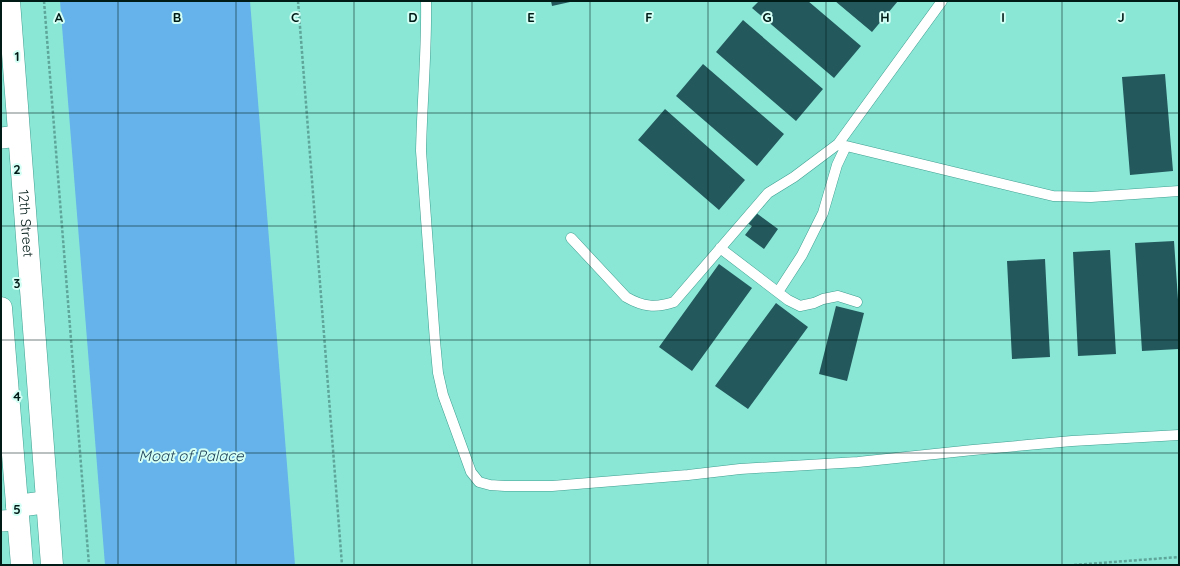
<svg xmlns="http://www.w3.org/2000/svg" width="1180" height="566" font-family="Quicksand,sans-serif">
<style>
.water{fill:#65b3ea}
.building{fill:#23585c}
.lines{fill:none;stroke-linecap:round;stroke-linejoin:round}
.service-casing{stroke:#3f9f90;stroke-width:11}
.minor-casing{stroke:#3f9f90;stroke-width:22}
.primary-casing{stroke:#3f9f90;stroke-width:23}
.trunk-casing{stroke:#3f9f90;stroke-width:23}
.path{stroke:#5ea699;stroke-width:2.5;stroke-dasharray:3 2;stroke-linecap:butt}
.service{stroke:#fff;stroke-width:10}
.minor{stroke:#fff;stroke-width:21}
.primary{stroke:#fff;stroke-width:22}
.trunk{stroke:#fff;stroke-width:22}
.grid{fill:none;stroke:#001a16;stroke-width:1;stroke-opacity:0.55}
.labels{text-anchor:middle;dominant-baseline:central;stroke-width:4;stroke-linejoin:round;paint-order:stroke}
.street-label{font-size:14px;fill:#001a16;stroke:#d3fff5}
.water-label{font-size:15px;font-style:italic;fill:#1a3b52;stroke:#d3fff5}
.grid-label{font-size:13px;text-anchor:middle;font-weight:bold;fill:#001a16;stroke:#d3fff5;stroke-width:4;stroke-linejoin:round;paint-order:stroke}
</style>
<rect width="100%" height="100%" fill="#8ae7d6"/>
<path class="water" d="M60,1H250L295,565H105Z"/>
<path class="building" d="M551,1H570V2L552,6Z
M759,1H808L861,46L834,78L752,8Z
M835,1H898L872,32Z
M743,20L823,89L796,121L716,52Z
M703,64L784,134L757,166L676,96Z
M1165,74L1173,171L1130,175L1122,77Z
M665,109L745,180L719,210L638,140Z
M755,212L778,229L764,249L745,235L752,226L747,223Z
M1174,241L1179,314V349L1142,351L1135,243Z
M1110,250L1116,354L1078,356L1073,252Z
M1045,259L1050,357L1012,359L1007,261Z
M719,264L752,288L692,371L659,347Z
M776,303L808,327L748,409L715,386Z
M836,306L864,313L847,381L819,374Z"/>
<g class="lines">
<defs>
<path id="service" d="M426,1C427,51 422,101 421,151L435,341L438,373L443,395L471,472L479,482L490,485L505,486H552L688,475L740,469L858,462L973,450L1072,441L1179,435
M838,144L1053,196L1091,197L1179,191
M571,238L626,297C643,307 656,308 674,302L768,193L794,177L838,144L942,1
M720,248L788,300L800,306L814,303L823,299L838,296L857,302
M778,292L802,255L823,213L837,165L846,146"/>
<path id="minor" d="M1,138L19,136
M1,521L18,520"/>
<g id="primary">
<path id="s1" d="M9,1L52,565"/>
<path d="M1,308L22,565"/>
</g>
<path id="trunk" d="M17,506L47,502"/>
</defs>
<use href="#service" class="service-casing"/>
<use href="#minor" class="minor-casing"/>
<use href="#primary" class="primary-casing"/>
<use href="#trunk" class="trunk-casing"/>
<path class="path" d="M44,1L89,565
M298,1L342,565
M1074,565L1179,557"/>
<use href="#service" class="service"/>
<use href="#minor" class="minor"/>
<use href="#primary" class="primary"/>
<use href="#trunk" class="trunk"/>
</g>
<path class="grid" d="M118,1V565M236,1V565M354,1V565M472,1V565M590,1V565M708,1V565M826,1V565M944,1V565M1062,1V565M1,113H1179M1,226H1179M1,340H1179M1,453H1179"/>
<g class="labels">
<g class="street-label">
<text stroke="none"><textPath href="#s1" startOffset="223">12th Street</textPath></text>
</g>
<g class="water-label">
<text x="191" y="455">Moat of Palace</text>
</g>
</g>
<g class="grid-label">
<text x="59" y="22">A</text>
<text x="177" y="22">B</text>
<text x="295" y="22">C</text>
<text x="413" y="22">D</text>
<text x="531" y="22">E</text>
<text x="649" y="22">F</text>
<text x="767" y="22">G</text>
<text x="885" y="22">H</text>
<text x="1003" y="22">I</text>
<text x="1121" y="22">J</text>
<text x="17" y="61">1</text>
<text x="17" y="174">2</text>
<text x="17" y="288">3</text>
<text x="17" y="401">4</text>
<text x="17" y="514">5</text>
</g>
<rect width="1180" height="566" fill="none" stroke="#001a16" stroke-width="4"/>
</svg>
